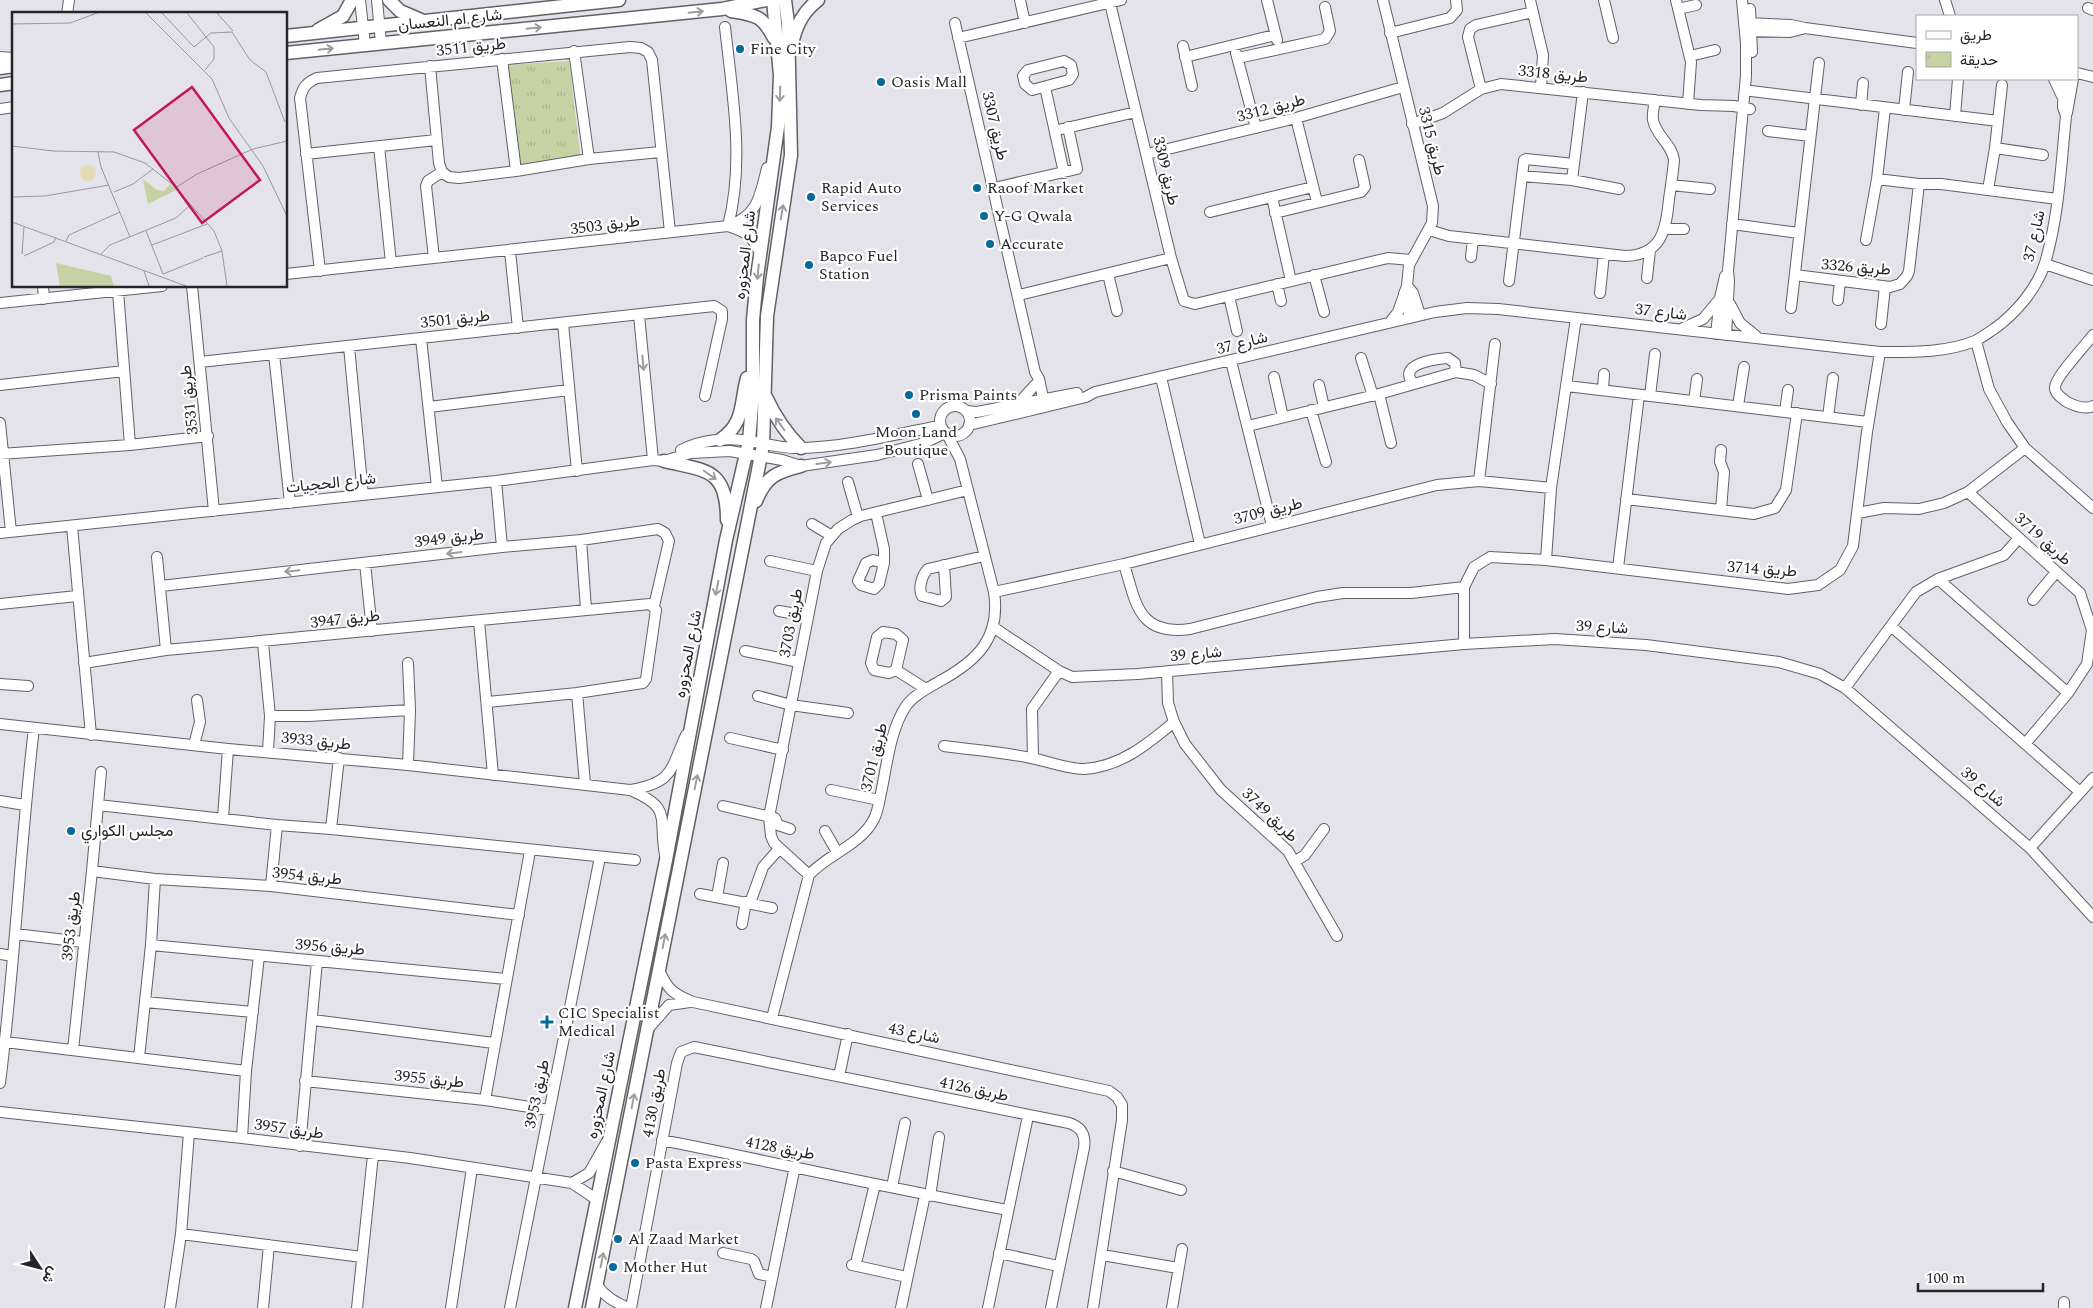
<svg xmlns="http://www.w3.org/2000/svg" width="2093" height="1308" font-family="Spectral,Vazirmatn,serif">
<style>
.park{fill:url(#park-tufts)}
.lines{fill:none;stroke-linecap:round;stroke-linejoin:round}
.minor-casing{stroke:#626067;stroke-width:12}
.major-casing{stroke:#626067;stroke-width:15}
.minor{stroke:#fff;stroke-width:10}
.major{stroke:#fff;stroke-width:12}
.oneway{stroke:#9d9d9e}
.poi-dot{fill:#046a98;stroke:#fff;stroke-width:2}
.labels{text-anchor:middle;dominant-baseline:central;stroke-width:4.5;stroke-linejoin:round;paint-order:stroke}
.street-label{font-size:16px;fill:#252527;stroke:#fff}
.poi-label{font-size:16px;fill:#252527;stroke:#fff;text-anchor:start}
.inset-road{fill:none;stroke:#98979d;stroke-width:1}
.view{fill:#c2185b;fill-opacity:0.15;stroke:#c2185b;stroke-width:2.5}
.inset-edge{fill:none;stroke:#252527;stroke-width:2.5}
</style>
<defs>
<pattern id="park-tufts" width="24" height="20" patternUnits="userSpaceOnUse" patternTransform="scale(1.25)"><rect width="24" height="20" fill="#c7d2a4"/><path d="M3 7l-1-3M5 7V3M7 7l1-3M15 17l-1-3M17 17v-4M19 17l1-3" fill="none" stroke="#abb48d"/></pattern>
</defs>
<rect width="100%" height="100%" fill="#e4e3eb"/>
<path class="park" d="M569,61L581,161L520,168L507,65Z"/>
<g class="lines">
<defs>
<path id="minor" d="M360,0L365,45
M377,0L381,43
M1020,0L1025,23
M1267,0L1277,40
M1383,0L1433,206L1432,223L1409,265L1407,286L1404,294L1410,318
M1530,0L1543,55L1541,87
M1604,0L1613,38
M1676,0L1691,62L1688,104
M1945,0L1950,16
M1110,3L1171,258L1184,301L1195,304L1388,258L1411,260
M2088,8L2093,10
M1678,9L1696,5
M1750,9L1752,52
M67,14L69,0
M955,23L1035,372L1039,379L1045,407
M1747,23L1791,25L1805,28L1917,43
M725,27C732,93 745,161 728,226
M1746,31L1790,32L1802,29
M1390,33L1450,18L1457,10L1456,0
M958,38L1121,0
M1183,46L1192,86
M574,51L589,159
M1236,53L1256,128
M1690,56L1715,50
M0,57L14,58
M1185,57L1275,35
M1238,58L1325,39L1330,31L1325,7
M502,59L516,171
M1064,61L1071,65L1073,74L1069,80L1032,90L1025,84L1023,76L1028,70Z
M430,66L439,163L442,172L449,177L459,178L516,171L589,159L660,152
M2077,73L2093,77
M2054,79L2062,96
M1045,87L1064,173
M1481,89L1468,37L1470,29L1476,25L1533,12
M1751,91L1998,121
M1861,105L1863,83
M0,109L14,107
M1904,110L1908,72
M2067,113L2073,79
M1955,116L1958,79
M1296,118L1317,202
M1412,124L1443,113L1481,89L1501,84L1701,105L1734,106L1750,109
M1062,129L1136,112
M1768,131L1810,136
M379,146L391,263
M1995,148L2043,155
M306,154L436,140
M1147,154L1296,118L1403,87
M1522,176L1572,180L1583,92
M1877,179L1919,184H1941L2057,199
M1572,180L1619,189
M1671,185L1710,189
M994,188L1077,169L1068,127
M1988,190L1995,148L2002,85
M1272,197L1291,281
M1210,212L1313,187
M1275,213L1361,192L1365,187L1359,160
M1732,224L1799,233
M728,226C746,232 752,235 760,253
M1666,229H1684
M1429,230L1449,236L1625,256C1662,255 1666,230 1669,199C1671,186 1673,173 1674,160C1672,144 1656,136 1653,120C1652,114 1654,107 1655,100
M1866,240L1877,179L1885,108
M510,251L518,328
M1471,257L1473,239
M434,258L426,186L428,181L442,172
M2045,264L2093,280
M320,271L300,98C303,87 306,83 317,78L630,47L641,48L648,52L652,60L670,232
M286,274L728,226C758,216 760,196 767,168
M1108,274L1117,311
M1314,275L1324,312
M1795,275L1890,287L1900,284L1907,276L1909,271L1919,184
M1647,278L1650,250
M1509,281L1524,160L1526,159L1574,164
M1277,284L1281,301
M43,286L44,299
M192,286L214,511
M1407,286L1413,293L1420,315
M118,291L130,445
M1600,293L1604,254
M1019,295L1171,258
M1229,296L1237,331
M1838,300L1840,281
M0,303L162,286
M1730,304L1740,323L1756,336
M1791,308L1819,63
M639,315L653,460
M1390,322L1398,312L1404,295
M563,323L577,471
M1881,324L1885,287
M1683,328L1703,319L1718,301
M1716,334L1720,298L1725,276
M1726,335L1729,281L1728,271L1746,76V43L1742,0
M2093,335C2085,346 2054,378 2055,388C2055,394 2063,399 2067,402C2075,406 2085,410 2093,406
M421,338L437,487
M1976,341L1989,389L2007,422L2025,448L2093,508
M349,346L363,495
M274,354L290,503
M1361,358L1373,396
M1231,361L1272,526
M200,362L714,306L722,311V319L705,396
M1161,377L1200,544
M1274,377L1283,417
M1413,383C1397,364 1435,359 1448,358L1455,363L1456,372
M0,385L124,371
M1319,385L1324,407
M1567,386L1868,422
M1603,390L1604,374
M1379,394L1391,443
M1650,396L1655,354
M1694,401L1697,379
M1018,404L1035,385
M940 421a15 15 0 1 1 30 0a15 15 0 1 1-30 0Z
M1738,406L1744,367
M429,407L569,390
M1311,410L1326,462
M966,411L977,412L1077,393
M1785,412L1788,390
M1828,417L1833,378
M0,423L11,532
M969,425L1086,397L1095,392L1435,312L1467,308L1498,309L1880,352C1912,352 1945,353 1975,341C1981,338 1988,333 1994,329C2015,314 2037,289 2045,263C2059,216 2061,165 2066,116L2063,107L2064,79
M1248,426L1379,394L1456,372L1474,375L1491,384
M681,450C700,440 728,437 749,441C767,444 783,449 801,448C848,447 894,434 940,426
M1721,450L1720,462L1724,472L1721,510
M0,454L130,445L208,436
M918,464L928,500
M496,481L502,547
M1479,481L1495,344
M848,482L858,517
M1968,492L2080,593L2092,630L2087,664L2068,693L2025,744
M1626,499L1754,514L1775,508L1786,490L1797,413
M876,513L884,549V563
M1858,513L1884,508L1919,509L1944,503L1968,492L2025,448
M812,524L832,536
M72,526L91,735
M0,533L496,481L653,460L664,461L691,453L730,451L782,460L801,466L877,455L924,443L945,433
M581,540L586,609
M157,557L166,650
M873,560L884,563L879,584L874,589L861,585L858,581L866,563Z
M1546,560L1551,488L1576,318
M770,561L817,571
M365,563L372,631
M1124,564C1136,603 1138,636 1190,629L1317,597L1343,593H1411L1464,587
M944,565L946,597L941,601L922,596C918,588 922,575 928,569L984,556
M1618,568L1639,395
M1938,579L2068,693
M161,586L502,547L581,540L658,529L665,533L669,541L654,606
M994,592L1124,564L1437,485L1479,481L1551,488
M2033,600L2056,572
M0,604L77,596
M779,611L808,616
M479,621L493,775
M1891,626L2080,792
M993,627L1059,671L1072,677L1138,674L1464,644L1555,639L1646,645L1779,662L1820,674L1845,688L2030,848L2093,917
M883,632L896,634L903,640L896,670L889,673L874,670L871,663L877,637Z
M263,643L270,716L268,751
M1464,644V587L1474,567L1490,557L1546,560L1788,589L1818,585L1840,570L1853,546L1867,432L1880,352
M745,651L799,662
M84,663L166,650L650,604L656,610L646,679L643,683L577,693L488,702
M896,670L926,689
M0,684L28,686
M1845,688L1916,592L1938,579L2004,555L2019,538
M577,693L585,784
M758,696L791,705L848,713
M270,716H309L410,710
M1174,722L1185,744L1221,790L1288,851L1337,936
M0,724L228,749L408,765L630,790C673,808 658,817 665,855
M730,738L783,750
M194,745L200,722L197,700
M944,746C973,750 1002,752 1031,758C1048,761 1066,769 1084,769C1120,767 1148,744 1174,722L1168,703L1167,672
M1033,758L1032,709L1059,671
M408,765L410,710L408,663
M631,790C674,782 670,770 686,735
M831,790L879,800
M0,801L25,805
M98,805L277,825L331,829L635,860
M723,806L775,818L778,825L790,829
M223,818L228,749
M331,829L339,758
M825,831L837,852
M2030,848L2093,778
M1294,862L1305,855L1324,829
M92,871L155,879L271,886L519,915
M809,875L774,843L771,836L769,817L817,571L826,543L838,529L852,520L861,516L968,490
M271,886L277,825
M700,894L772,908
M717,897L723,863
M750,903L763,867L779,849
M742,924L746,902
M15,934L83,942
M151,945L506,979
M0,954L13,956
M659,970C668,990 673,994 693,1002L1109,1091L1117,1097L1122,1105V1120L1093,1308
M145,1002L253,1012
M772,1018L809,875C828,854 861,845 874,819C878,811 879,802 881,793C887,765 890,730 906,706C914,695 928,688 940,681C977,661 1001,638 994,592L960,459L947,434
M313,1020L494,1043
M648,1029L669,1005L690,1002
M5,1042L246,1071
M73,1050L92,871L101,772
M139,1058L151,945L155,879
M839,1076L848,1034
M305,1081L485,1100L549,1110
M0,1083C15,965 20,846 34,728
M485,1100L530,851
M0,1112L242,1138L410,1158L572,1183L596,1199
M242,1138L246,1071L259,956
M662,1140C777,1163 892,1189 1007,1210
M300,1146L317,961
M1113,1171L1181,1190
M572,1183L589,1173L606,1143
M892,1187L905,1123
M930,1196L939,1137
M181,1234L362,1257
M723,1253L751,1259L754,1261L759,1274L772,1277
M999,1253L1058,1266
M1102,1255L1178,1268
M857,1259L875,1184
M852,1265L907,1277
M597,1285C605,1297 615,1302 628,1308
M2064,1302V1308
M170,1308L181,1234L189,1133
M263,1308L269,1245
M357,1308L373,1155
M451,1308L472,1168
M510,1308L600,857
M631,1308L677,1063L681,1052L694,1047L1069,1123C1081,1127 1086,1135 1084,1148L1051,1308
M766,1308L795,1166
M901,1308L925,1195
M988,1308L1028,1116
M1172,1308L1182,1249"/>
<path id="major" d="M389,0L400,11L421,20
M731,11C755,15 762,15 774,38
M318,30L343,16L352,0
M286,36L619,0
M793,40C797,23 804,11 818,0
M286,53L722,9L766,0
M0,68L14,66
M0,85L14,83
M766,397C775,417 786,433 801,448
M720,440C745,423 740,404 747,378
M664,461C706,471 727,468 727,520
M756,501C766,476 777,472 801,466
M575,1308L666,860L726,540L749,441L753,393V320L757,277L778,127L780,75L773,0
M592,1308L763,445L767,316L791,155L788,23L785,0"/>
</defs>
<use href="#minor" class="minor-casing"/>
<use href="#major" class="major-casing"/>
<use href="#minor" class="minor"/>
<use href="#major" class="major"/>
</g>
<defs><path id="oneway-shaft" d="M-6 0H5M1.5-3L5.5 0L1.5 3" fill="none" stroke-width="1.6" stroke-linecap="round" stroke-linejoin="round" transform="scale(1.25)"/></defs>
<g class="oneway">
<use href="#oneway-shaft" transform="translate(696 12) rotate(-6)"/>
<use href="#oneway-shaft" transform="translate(534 28) rotate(-6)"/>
<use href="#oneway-shaft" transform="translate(326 49) rotate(-6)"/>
<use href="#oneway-shaft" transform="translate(780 94) rotate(92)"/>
<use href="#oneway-shaft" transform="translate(782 212) rotate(-80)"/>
<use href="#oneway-shaft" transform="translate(758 272) rotate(96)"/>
<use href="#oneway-shaft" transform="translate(643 363) rotate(85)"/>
<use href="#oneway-shaft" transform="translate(780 424) rotate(-126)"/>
<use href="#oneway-shaft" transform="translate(824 463) rotate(-8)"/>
<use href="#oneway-shaft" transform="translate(710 475) rotate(35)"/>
<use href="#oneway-shaft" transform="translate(454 553) rotate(173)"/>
<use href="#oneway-shaft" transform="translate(292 571) rotate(174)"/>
<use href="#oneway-shaft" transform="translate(717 588) rotate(101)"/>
<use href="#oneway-shaft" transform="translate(696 782) rotate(-79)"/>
<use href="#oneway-shaft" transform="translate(664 941) rotate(-79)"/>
<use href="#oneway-shaft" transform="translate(633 1101) rotate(-79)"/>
<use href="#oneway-shaft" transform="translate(602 1260) rotate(-79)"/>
</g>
<g class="poi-dot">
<circle cx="740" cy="49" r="5"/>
<circle cx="881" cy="82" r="5"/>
<circle cx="977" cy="188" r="5"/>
<circle cx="811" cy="197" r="5"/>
<circle cx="984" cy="216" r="5"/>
<circle cx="990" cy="244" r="5"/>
<circle cx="809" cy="265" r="5"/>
<circle cx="909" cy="395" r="5"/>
<circle cx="916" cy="414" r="5"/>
<circle cx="71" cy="831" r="5"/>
<path d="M544.5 1014.5h5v5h5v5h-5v5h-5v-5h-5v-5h5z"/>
<circle cx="635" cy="1163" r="5"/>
<circle cx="618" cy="1239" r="5"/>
<circle cx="613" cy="1267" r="5"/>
</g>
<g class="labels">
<g class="street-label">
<text transform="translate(450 20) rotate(-6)">شارع ام النعسان</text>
<text transform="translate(471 47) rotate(-6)">طريق 3511</text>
<text transform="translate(1553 74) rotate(6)">طريق 3318</text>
<text transform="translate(1271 108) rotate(-15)">طريق 3312</text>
<text transform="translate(995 126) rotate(77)">طريق 3307</text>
<text transform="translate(1432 141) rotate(76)">طريق 3315</text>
<text transform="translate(1166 171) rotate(77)">طريق 3309</text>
<text transform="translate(605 225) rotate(-7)">طريق 3503</text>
<text transform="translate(2034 236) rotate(-77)">شارع 37</text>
<text transform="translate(745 255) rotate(-83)">شارع المحزوره</text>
<text transform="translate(1856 267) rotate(5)">طريق 3326</text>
<text transform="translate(1661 312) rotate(7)">شارع 37</text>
<text transform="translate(455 319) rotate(-6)">طريق 3501</text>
<text transform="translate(1242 343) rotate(-14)">شارع 37</text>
<text transform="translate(189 400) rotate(-96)">طريق 3531</text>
<text transform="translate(331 483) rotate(-6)">شارع الحجيات</text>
<text transform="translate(1268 511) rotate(-14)">طريق 3709</text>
<text transform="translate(449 538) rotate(-7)">طريق 3949</text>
<text transform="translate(2043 539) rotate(42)">طريق 3719</text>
<text transform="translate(1762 569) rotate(4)">طريق 3714</text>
<text transform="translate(345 619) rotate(-6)">طريق 3947</text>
<text transform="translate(791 623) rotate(-79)">طريق 3703</text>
<text transform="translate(1602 627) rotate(3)">شارع 39</text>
<text transform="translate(688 654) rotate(-79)">شارع المحزوره</text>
<text transform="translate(1196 654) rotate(-5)">شارع 39</text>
<text transform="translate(316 741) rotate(6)">طريق 3933</text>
<text transform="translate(874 757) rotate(-76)">طريق 3701</text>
<text transform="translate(1983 787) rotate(41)">شارع 39</text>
<text transform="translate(1270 815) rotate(44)">طريق 3749</text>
<text transform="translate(307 876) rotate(6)">طريق 3954</text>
<text transform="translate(71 926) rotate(-83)">طريق 3953</text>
<text transform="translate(330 947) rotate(5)">طريق 3956</text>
<text transform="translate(914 1033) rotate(12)">شارع 43</text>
<text transform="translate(429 1079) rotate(6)">طريق 3955</text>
<text transform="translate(974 1089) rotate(12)">طريق 4126</text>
<text transform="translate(537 1094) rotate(-78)">طريق 3953</text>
<text transform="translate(601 1095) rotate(-78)">شارع المحزوره</text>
<text transform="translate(654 1103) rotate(-79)">طريق 4130</text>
<text transform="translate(289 1129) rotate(8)">طريق 3957</text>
<text transform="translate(780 1148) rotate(11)">طريق 4128</text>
</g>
<g class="poi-label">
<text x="750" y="49">Fine City</text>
<text x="891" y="82">Oasis Mall</text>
<text x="821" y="188">Rapid Auto<tspan x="821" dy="18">Services</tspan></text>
<text x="987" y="188">Raoof Market</text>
<text x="994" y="216">Y-G Qwala</text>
<text x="1000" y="244">Accurate</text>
<text x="819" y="256">Bapco Fuel<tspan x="819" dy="18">Station</tspan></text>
<text x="919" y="395">Prisma Paints</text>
<text x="916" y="432" text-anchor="middle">Moon Land<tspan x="916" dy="18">Boutique</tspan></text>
<text x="81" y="831">مجلس الكواري</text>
<text x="558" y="1013">CIC Specialist<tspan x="558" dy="18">Medical</tspan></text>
<text x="645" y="1163">Pasta Express</text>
<text x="628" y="1239">Al Zaad Market</text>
<text x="623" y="1267">Mother Hut</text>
</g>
</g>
<g transform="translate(12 12)">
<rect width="275" height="275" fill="#e4e3eb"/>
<path d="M68 161a8 8 0 1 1 16 0a8 8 0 1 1-16 0Z" fill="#e4dbb6"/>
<path d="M44,251L99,264L102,274H48Z" fill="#c7d2a4"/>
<path d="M131,167L145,178L152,179L158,172L164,178L136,192Z" fill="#c7d2a4"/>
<path class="inset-road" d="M134,1L200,67L217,106L251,154L275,204M150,1L182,35L199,21L220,20M175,1L202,35V47L193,58M205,1L221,19M0,12L58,11L85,1M220,20L238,48L254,60L273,110M0,134L41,139L102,140L133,151L160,172L202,219L210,239L215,274M241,137L275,129M86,140L89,155L118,225M163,176L185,162L241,137M102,180L121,172L141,157M0,185L33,184L97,173M0,210L174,274M134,219L151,262L191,246M54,229L57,223L108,200M140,233L195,212M10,242L12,215M89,242L98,233L164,206L178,193M12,244L42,230L44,225M192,245L210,239M132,259L137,274"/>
<path class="view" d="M180,75L248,168L190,211L122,118Z"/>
<rect width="275" height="275" class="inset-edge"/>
</g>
<rect x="1916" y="15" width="162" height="65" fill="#ffffff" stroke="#a8a8a9"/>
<rect x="1926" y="31" width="25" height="8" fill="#ffffff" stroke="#a8a8a9"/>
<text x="1960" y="40" font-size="15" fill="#252527">طريق</text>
<rect x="1926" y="52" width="25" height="15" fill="url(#park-tufts)" stroke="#a8a8a9"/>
<text x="1960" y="65" font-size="15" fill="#252527">حديقة</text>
<g transform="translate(40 1268) rotate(126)" stroke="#ffffff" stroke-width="4" paint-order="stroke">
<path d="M0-4L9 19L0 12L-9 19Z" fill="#252527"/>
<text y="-8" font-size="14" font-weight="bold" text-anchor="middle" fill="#252527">ش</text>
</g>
<path d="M1918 1283v8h125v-8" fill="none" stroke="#252527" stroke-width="2.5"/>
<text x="1926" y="1283" font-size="15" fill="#252527" stroke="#ffffff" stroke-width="4" paint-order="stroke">100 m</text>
</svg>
